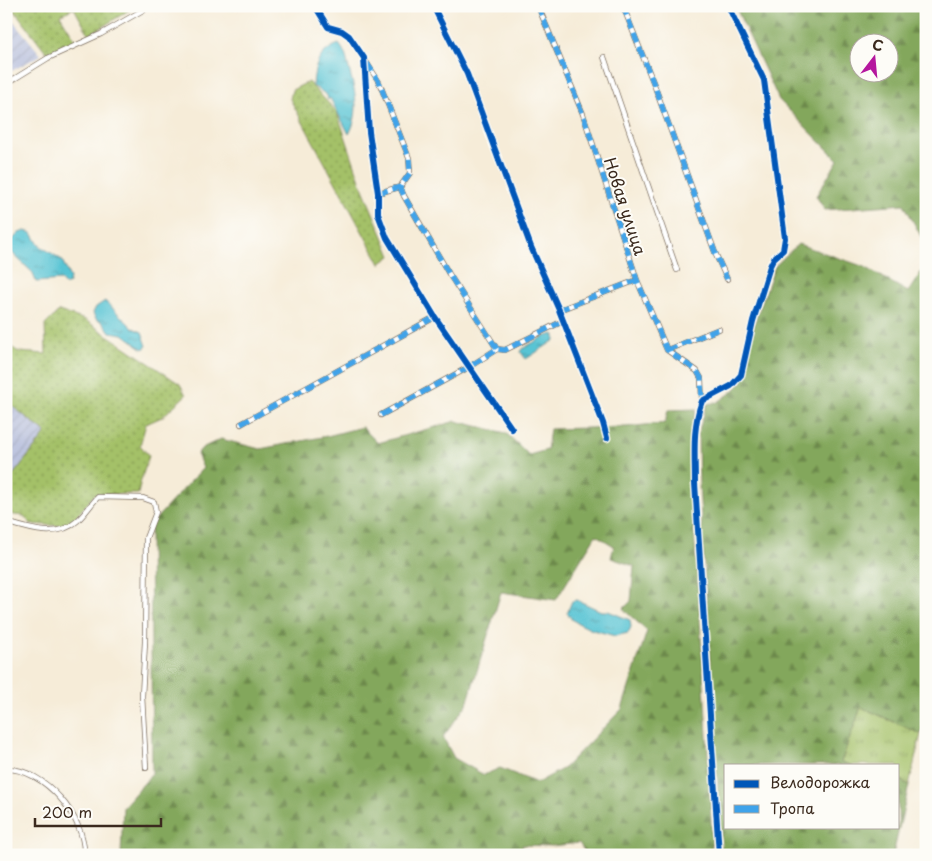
<svg xmlns="http://www.w3.org/2000/svg" width="932" height="861" font-family="'Playpen Sans',sans-serif">
<style>
.industrial{fill:url(#industrial-furrows)}
.grass{fill:url(#grass-tufts);stroke:#707643}
.forest{fill:url(#forest-firs);stroke:#5f683d;fill-rule:evenodd}
.garden{fill:url(#garden-dots);stroke:#707643}
.water{fill:url(#water-ripples);stroke:#4a7779}
.lines{fill:none;stroke-linecap:round;stroke-linejoin:round}
.minor-casing{stroke:#7c6e5f;stroke-width:6}
.minor{stroke:#fff;stroke-width:4.5}
.quiet{stroke:#3fa3ea;stroke-width:5;stroke-dasharray:10 5;stroke-linecap:butt}
.cycleway-casing{stroke:#fdfcf7;stroke-width:9}
.cycleway{stroke:#0057b8;stroke-width:6}
.labels{text-anchor:middle;dominant-baseline:central;stroke-width:4;stroke-linejoin:round;paint-order:stroke}
.street-label{font-size:16px;fill:#3b2a1e;stroke:#fdfcf7}
</style>
<defs>
<pattern id="industrial-furrows" width="10" height="10" patternUnits="userSpaceOnUse" patternTransform="scale(1.25)"><rect width="10" height="10" fill="#bcc3de"/><path d="M-1 1l2-2M0 10L10 0M9 11l2-2" fill="none" stroke="#a2a8be"/></pattern>
<pattern id="grass-tufts" width="24" height="20" patternUnits="userSpaceOnUse" patternTransform="scale(1.25)"><rect width="24" height="20" fill="#a4c168"/><path d="M3 7l-1-3M5 7V3M7 7l1-3M15 17l-1-3M17 17v-4M19 17l1-3" fill="none" stroke="#879d55"/></pattern>
<pattern id="forest-firs" width="22" height="20" patternUnits="userSpaceOnUse" patternTransform="scale(1.25)"><rect width="22" height="20" fill="#83a75c"/><path d="M5 1l3.5 6h-7zM16 11l3.5 6h-7z" fill="#6c884b"/></pattern>
<pattern id="garden-dots" width="8" height="8" patternUnits="userSpaceOnUse" patternTransform="scale(1.25)"><rect width="8" height="8" fill="#a4c168"/><path d="M2 2h.1M6 6h.1" fill="none" stroke="#879d55" stroke-width="1.8" stroke-linecap="round"/></pattern>
<pattern id="water-ripples" width="26" height="14" patternUnits="userSpaceOnUse" patternTransform="scale(1.25)"><rect width="26" height="14" fill="#59c4d4"/><path d="M2 4q2-2 4 0t4 0M15 11q2-2 4 0t4 0" fill="none" stroke="#4b9fab"/></pattern>
</defs>
<rect width="100%" height="100%" fill="#fdfcf7"/>
<filter id="ink" filterUnits="userSpaceOnUse"><feTurbulence type="fractalNoise" baseFrequency=".02" numOctaves="2"/><feDisplacementMap in="SourceGraphic" scale="10" xChannelSelector="R" yChannelSelector="G"/><feConvolveMatrix kernelMatrix="1 2 1 2 8 2 1 2 1" color-interpolation-filters="sRGB"/></filter>
<filter id="wash" filterUnits="userSpaceOnUse"><feTurbulence type="fractalNoise" baseFrequency=".0096" numOctaves="4" result="noise"/><feDisplacementMap in="SourceGraphic" scale="20" xChannelSelector="R" yChannelSelector="G"/><feGaussianBlur stdDeviation="1.12" result="paint"/><feColorMatrix in="noise" values="0 0 0 0 0 0 0 0 0 0 0 0 0 0 0 0 0 1.4 0 .05"/><feComposite in="paint" operator="in"/></filter>
<g filter="url(#wash)">
<rect width="100%" height="100%" fill="#f6ecd8"/>
<path class="industrial" d="M6,12L41,55L6,74Z
M6,401L46,433L6,484Z"/>
<path class="grass" d="M861,707L921,734L909,785L898,779V765H851L841,762Z"/>
<path class="forest" d="M735,6H926V246L904,204L825,210L816,196L838,160L779,100ZM860,42H890V72H860Z
M798,244L865,267L908,292L924,268L926,256V720L921,734L861,707L841,762L851,765H726V827H898V779L909,785L893,855H722L699,484L698,433L707,404L718,402L732,392L742,382L755,321L775,266Z
M696,409C687,468 694,527 698,586C703,676 710,765 712,855L661,853L660,855H587L579,843L552,846L522,845V855H121L123,807L152,774L150,525L203,468L197,454L202,448L221,439L260,449L327,436L362,427L378,443L456,421L506,433L529,455L547,450L550,429L625,427L665,423L668,410ZM596,535L614,546L611,558L634,566L631,601L623,609L647,631L622,709L564,768L537,783L500,768L484,775L454,758L443,737L467,704L501,592L556,600Z"/>
<path class="garden" d="M11,6H136L89,35L74,8L60,15L76,41L47,53Z
M308,82L337,112L363,189L391,256L380,264L290,99L292,90Z
M59,311L85,320L180,384L186,395L162,417L146,424L140,445L149,456L141,480L138,494H95L75,518L64,526L31,524L24,516L6,514V484L46,433L6,401V344L19,352L46,354L45,325Z"/>
<path class="water" d="M339,44C347,54 347,62 350,73C356,94 360,114 349,134L330,98L328,100L327,95L313,86C314,66 319,51 339,44Z
M25,231L32,233L39,245L62,260L70,278L69,283L65,285L61,280L36,282L33,273L9,250V243L19,233Z
M105,301L133,328L142,332L147,346L143,349L123,334L110,332L103,322L96,319L93,313L96,307Z
M553,334L555,335V340L526,359L520,351L522,349L543,337Z
M577,600L601,611H608L630,620L631,627L628,633L615,636L590,629L574,621L567,613L572,601Z"/>
</g>
<g filter="url(#ink)">
<g class="lines">
<defs>
<path id="minor" d="M315,6L328,27L342,31L349,36L364,58L369,132L378,193V214L387,238L435,317L512,429
M433,6L467,74L531,247L559,310L603,423L607,438
M538,6L583,114L637,280L667,350L697,371L701,378L702,401
M623,6L655,87L716,255L727,279
M604,57L677,270
M365,60L379,82L409,158L410,173L400,187L404,196L449,274L497,349
M6,84L48,58L101,34L150,6
M378,193L400,187
M559,310L637,280
M667,350L719,329
M381,415L469,367L497,349L505,350L563,321
M241,424L435,317
M6,522C29,529 57,539 77,521C85,514 91,504 98,497L143,498L154,502L156,512L146,538L145,642L142,696L146,768
M6,769C44,768 86,818 84,855
M719,855L695,483C695,456 692,427 702,401L731,386L741,375L753,321L770,266L774,258L783,250L785,238L764,80L728,6"/>
</defs>
<use href="#minor" class="minor-casing"/>
<use href="#minor" class="minor"/>
<path class="quiet" d="M538,6L583,114L637,280L667,350L697,371L701,378L702,401
M623,6L655,87L716,255L727,279
M367,63L379,82L409,158L410,173L400,187L404,196L449,274L497,349
M378,193L400,187
M559,310L637,280
M667,350L719,329
M381,415L469,367L497,349L505,350L563,321
M241,424L435,317"/>
<defs>
<path id="cycleway" d="M315,6L328,27L342,31L349,36L364,58L369,132L378,193V214L387,238L435,317L512,429
M433,6L467,74L531,247L559,310L603,423L607,438
M719,855L695,483C695,456 692,427 702,401L731,386L741,375L753,321L770,266L774,258L783,250L785,238L764,80L728,6"/>
</defs>
<use href="#cycleway" class="cycleway-casing"/>
<use href="#cycleway" class="cycleway"/>
</g>
</g>
<g class="labels">
<g class="street-label">
<text transform="translate(626 206) rotate(72)">Новая улица</text>
</g>
</g>
<rect width="932" height="861" fill="none" stroke="#fdfcf7" stroke-width="25"/>
<rect x="724" y="764" width="175" height="65" fill="#fdfcf7" stroke="#afa8a0"/>
<rect x="734" y="780" width="25" height="8" fill="#0057b8" stroke="#afa8a0"/>
<text x="770" y="788" font-size="15" fill="#3b2a1e">Велодорожка</text>
<rect x="734" y="805" width="25" height="8" fill="#3fa3ea" stroke="#afa8a0"/>
<text x="770" y="814" font-size="15" fill="#3b2a1e">Тропа</text>
<g transform="translate(874 58) rotate(16)"><circle r="24" fill="#fdfcf7" stroke="#afa8a0"/>
<path d="M0-4L9 19L0 12L-9 19Z" fill="#b5179e"/>
<text y="-8" font-size="14" font-weight="bold" text-anchor="middle" fill="#3b2a1e">С</text>
</g>
<path d="M35 818v8h126v-8" fill="none" stroke="#3b2a1e" stroke-width="2.5"/>
<text x="42" y="818" font-size="15" fill="#3b2a1e" stroke="#fdfcf7" stroke-width="4" paint-order="stroke">200 m</text>
</svg>
